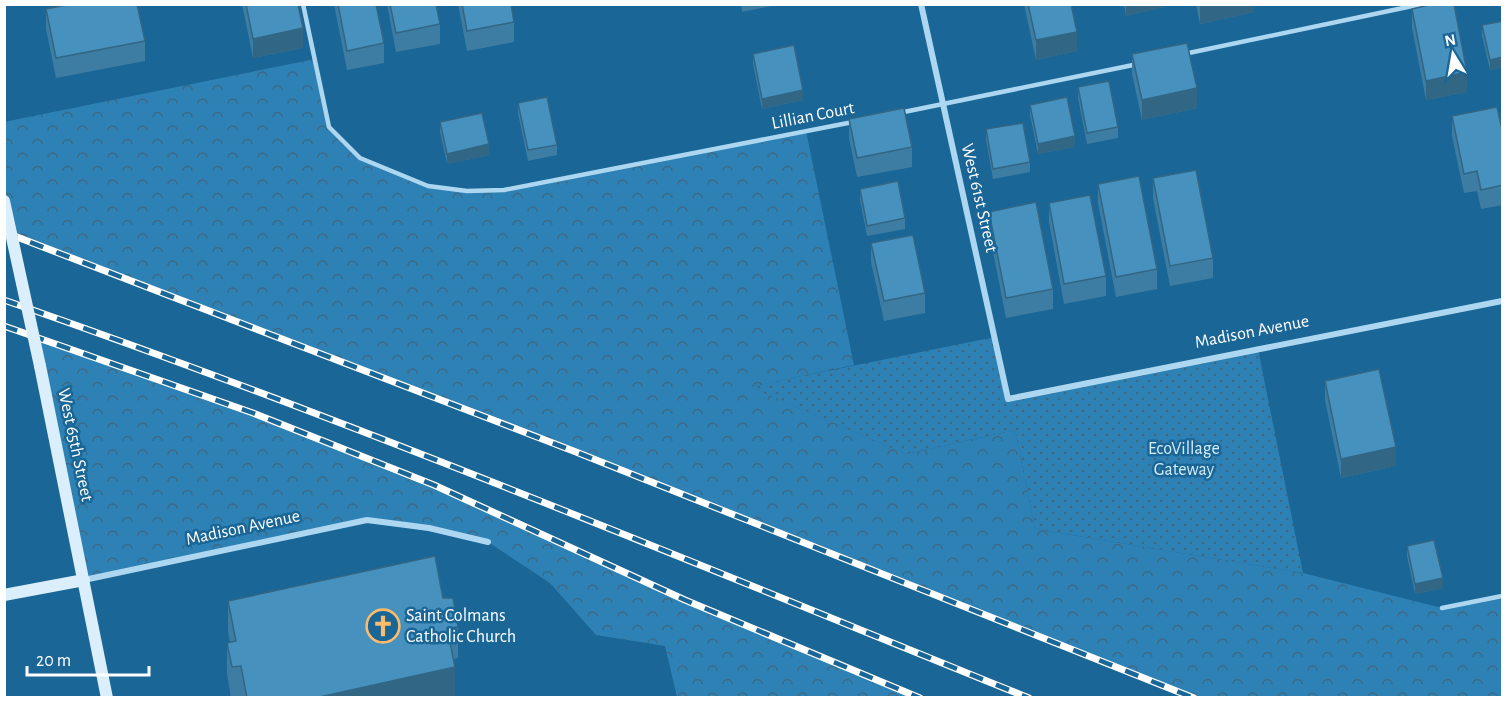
<svg xmlns="http://www.w3.org/2000/svg" width="1507" height="702" font-family="'Alegreya Sans',sans-serif">
<style>
.grass{fill:url(#grass-dots)}
.forest{fill:url(#forest-crowns)}
.lines{fill:none;stroke-linecap:round;stroke-linejoin:round}
.lane{stroke:#add7f0;stroke-width:4.5}
.street{stroke:#add7f0;stroke-width:6}
.secondary{stroke:#dbeefb;stroke-width:12}
.rail-casing{stroke:#fff;stroke-width:7}
.rail{stroke:#1a6696;stroke-width:4.5;stroke-dasharray:14;stroke-linecap:butt}
.secondary-bridge{stroke:#dbeefb;stroke-width:12}
.wall{fill:#3d7da3}
.shaded-wall{fill:#326685}
.building{fill:#4791be;stroke:#326685;stroke-width:1.5}
.labels{text-anchor:middle;dominant-baseline:central;stroke-width:5;stroke-linejoin:round;paint-order:stroke}
.street-label{font-size:18px;fill:#fff;stroke:#1a6696}
.park-label{font-size:18px;fill:#d4edfb;stroke:#1a6696}
.poi-label{font-size:18px;fill:#fff;stroke:#1a6696;text-anchor:start}
</style>
<defs>
<pattern id="grass-dots" width="8" height="8" patternUnits="userSpaceOnUse" patternTransform="scale(1.5)"><rect width="8" height="8" fill="#2e81b4"/><path d="M2 2h.1M6 6h.1" fill="none" stroke="#3c6985" stroke-width="1.8" stroke-linecap="round"/></pattern>
<pattern id="forest-crowns" width="20" height="18" patternUnits="userSpaceOnUse" patternTransform="scale(1.5)"><rect width="20" height="18" fill="#2e81b4"/><path d="M2 6a3 3 0 1 1 6 0M12 15a3 3 0 1 1 6 0" fill="none" stroke="#3c6985"/></pattern>
</defs>
<rect width="100%" height="100%" fill="#1a6696"/>
<path class="grass" d="M995,337L1008,398L1258,349L1303,573L1035,529L1015,430L906,454L749,387Z"/>
<path class="forest" d="M315,59L329,127L360,158L428,186L467,191L504,190L806,131L854,365L750,387L906,454L1015,430L1035,529L1303,573L1442,608L1502,596V697H1194L576,452L5,232L4,122Z
M33,336L253,413L433,485L685,600L921,697H677L665,646L596,635L550,583L488,542L367,520L84,580Z"/>
<g class="lines">
<path class="lane" d="M303,4L329,127L360,158L428,186L467,191L504,190L853,122
M1184,54L1422,4
M899,113L1138,64
M1442,608L1502,596"/>
<path class="street" d="M921,4L1008,399L1502,301
M84,580L367,520L429,528L488,542"/>
<path class="secondary" d="M40,366L107,698
M4,595L84,580"/>
<defs>
<path id="rail" d="M4,232L576,452L1194,698
M4,300C351,420 689,561 1029,698
M4,326L253,413L434,485L685,600L920,698"/>
</defs>
<use href="#rail" class="rail-casing"/>
<use href="#rail" class="rail"/>
<path class="secondary-bridge" d="M4,201L40,366"/>
</g>
<path class="wall" d="M242,4H298L303,48L253,58Z
M334,4H376L384,43V63L347,70Z
M387,4H436L440,24V44L396,52Z
M458,4H511L514,22V42L467,51Z
M741,4H781L742,12Z
M1024,4H1071L1077,51L1036,60Z
M1124,4H1164V7L1126,16Z
M1196,4H1254V12L1200,24Z
M46,9L145,41V61L56,78L46,29Z
M1412,9L1467,92L1426,100L1412,28Z
M1503,21V67L1490,70L1482,36V25Z
M753,54L803,100L762,109L753,64Z
M1132,54L1197,108L1142,120L1132,74Z
M1078,87L1118,127V138L1087,144L1078,98Z
M518,103L557,145V155L528,161L518,113Z
M1030,105L1075,147L1038,154L1030,115Z
M1452,116L1503,134V205L1481,209L1477,191L1464,193L1452,136Z
M849,119L912,147V167L857,177L849,138Z
M440,122L489,155L447,164L440,132Z
M986,129L1030,162V172L993,179L986,140Z
M1153,178L1213,258V278L1170,286L1153,198Z
M1098,184L1157,269V289L1116,297L1098,203Z
M860,189L905,218V229L867,236L860,200Z
M1049,203L1106,276V296L1064,304L1049,222Z
M989,212L1053,289V309L1006,318L989,231Z
M871,243L925,293V313L884,321L871,262Z
M1325,381L1396,466L1341,478L1325,400Z
M1407,546L1443,588L1415,594L1407,556Z
M443,598L458,627V658L453,659L455,698H231L227,674V643L230,642L228,632V601Z"/>
<path class="shaded-wall" d="M1129,4H1164V7L1126,16V5Z
M1200,4H1254V12L1200,24Z
M303,28V48L253,58V39Z
M1077,32V51L1036,60V40Z
M1503,57V67L1490,70V60Z
M1467,72V92L1426,100V81Z
M1197,88V108L1142,120V100Z
M803,90V100L762,109V99Z
M1075,136V147L1038,154V144Z
M489,144V155L447,164V154Z
M1396,447V466L1341,478V459Z
M1443,578V588L1415,594V584Z
M455,667V698H315Z"/>
<path class="building" d="M72,4H137L145,41L56,58L46,9Z
M246,4H298L303,28L253,39Z
M338,4H376L384,43L347,51Z
M390,4H436L440,24L396,33Z
M462,4H511L514,22L467,31Z
M1028,4H1071L1077,32L1036,40Z
M1433,4H1454L1467,72L1426,81L1412,9Z
M1503,21V57L1490,60L1482,25Z
M1187,43L1197,88L1142,100L1132,54Z
M794,45L803,90L762,99L753,54Z
M1109,81L1118,127L1087,133L1078,87Z
M547,97L557,145L528,150L518,103Z
M1067,97L1075,136L1038,144L1030,105Z
M1497,107L1503,134V185L1481,190L1477,171L1464,174L1452,116Z
M904,108L912,147L857,158L849,119Z
M482,113L489,144L447,154L440,122Z
M1023,123L1030,162L993,169L986,129Z
M1196,170L1213,258L1170,266L1153,178Z
M1139,176L1157,269L1116,277L1098,184Z
M898,181L905,218L867,226L860,189Z
M1090,195L1106,276L1064,284L1049,203Z
M1036,202L1053,289L1006,298L989,212Z
M913,235L925,293L884,301L871,243Z
M1379,369L1396,447L1341,459L1325,381Z
M1434,540L1443,578L1415,584L1407,546Z
M435,556L443,598H453L458,627L447,628L455,667L315,698H247L241,666L232,667L227,643L236,641L228,601Z"/>
<defs>
<symbol id="church-ring" viewBox="-11 -11 22 22"><circle r="9.5" fill="#1a6696" stroke="#ffbb6c" stroke-width="1.5"/><path d="M-1.2-6h2.4v3.5h3.3v2.4h-3.3V6h-2.4V-.1h-3.3v-2.4h3.3Z" fill="#ffbb6c"/></symbol>
</defs>
<g fill-rule="evenodd">
<use href="#church-ring" x="364" y="607" width="38" height="38"/>
</g>
<g class="labels">
<g class="street-label">
<text transform="translate(813 116) rotate(-11)">Lillian Court</text>
<text transform="translate(979 198) rotate(77)">West 61st Street</text>
<text transform="translate(1252 332) rotate(-11)">Madison Avenue</text>
<text transform="translate(75 445) rotate(78)">West 65th Street</text>
<text transform="translate(243 528) rotate(-12)">Madison Avenue</text>
</g>
<g class="park-label">
<text x="1184" y="449">EcoVillage<tspan x="1184" dy="21">Gateway</tspan></text>
</g>
<g class="poi-label">
<text x="406" y="616">Saint Colmans<tspan x="406" dy="21">Catholic Church</tspan></text>
</g>
</g>
<rect width="1507" height="702" fill="none" stroke="#ffffff" stroke-width="12"/>
<g transform="translate(1453 54) rotate(349)" stroke="#1a6696" stroke-width="4.5" paint-order="stroke">
<path d="M0-4.5L10 22L0 15L-10 22Z" fill="#ffffff"/>
<text y="-9" font-size="16" font-weight="bold" text-anchor="middle" fill="#ffffff">N</text>
</g>
<path d="M27 666v9h122v-9" fill="none" stroke="#ffffff" stroke-width="3"/>
<text x="36" y="666" font-size="18" fill="#ffffff" stroke="#1a6696" stroke-width="4.5" paint-order="stroke">20 m</text>
</svg>
